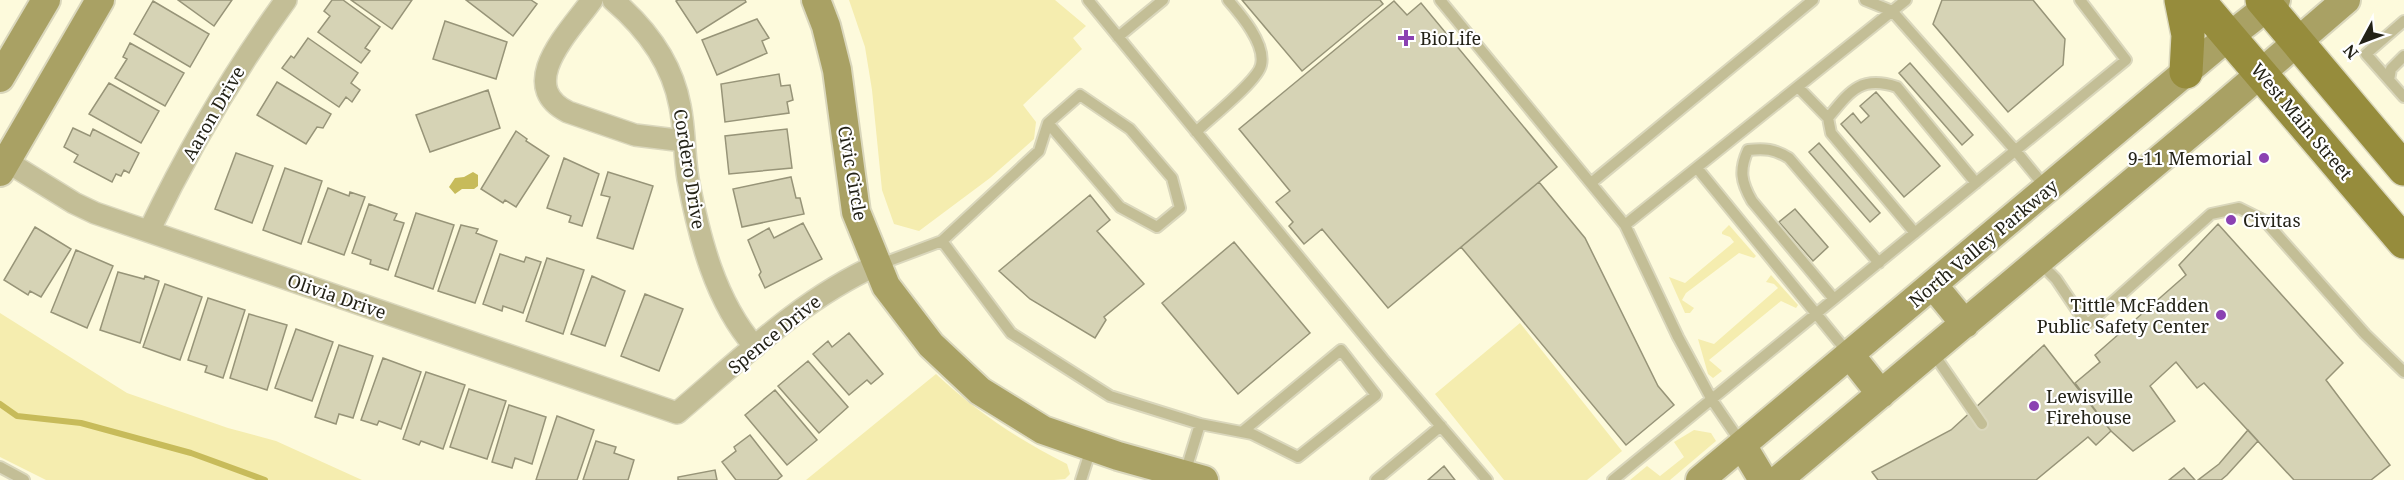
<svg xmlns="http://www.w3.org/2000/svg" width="2404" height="480" font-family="'Noto Serif',serif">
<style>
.green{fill:#f5edaf}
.water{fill:#c7bb5a}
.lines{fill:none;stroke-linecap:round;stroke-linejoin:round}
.stream{stroke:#c7bb5a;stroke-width:6}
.building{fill:#d6d3b5;stroke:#979478;stroke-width:1.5}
.lane-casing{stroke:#dad7bc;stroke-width:14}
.street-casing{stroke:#dad7bc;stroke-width:24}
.secondary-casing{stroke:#dad7bc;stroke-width:32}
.primary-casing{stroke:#dad7bc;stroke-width:36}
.lane{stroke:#c3be96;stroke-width:10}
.street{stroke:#c3be96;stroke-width:21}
.secondary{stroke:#a9a164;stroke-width:28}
.primary{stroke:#968c3c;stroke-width:33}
.poi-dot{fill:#8b41b2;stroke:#fff;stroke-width:2}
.labels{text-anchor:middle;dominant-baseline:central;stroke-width:4.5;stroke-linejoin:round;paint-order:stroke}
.poi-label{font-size:18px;fill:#232217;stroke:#fff;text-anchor:start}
.street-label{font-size:18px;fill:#232217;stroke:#fff}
</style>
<rect width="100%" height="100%" fill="#fdfadc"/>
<path class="green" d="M849,0H1055L1086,26L1073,38L1082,49L1023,105L1036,122L1034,139L990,178L919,231L894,224L882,190L872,90L865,47Z
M1729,225L1756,256L1754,258L1739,253L1686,293L1682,300L1694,308L1690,313H1685L1669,277L1685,283L1734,242L1730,237L1722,234V232Z
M1771,275L1798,305L1796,308L1781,301L1709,360L1722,371L1713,378L1708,374L1698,339L1714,344L1778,288L1774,284L1766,282Z
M0,313L127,393L228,428L276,441L362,480H46L0,457Z
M1520,323L1622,451L1587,480H1504L1435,394Z
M936,374C978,413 1016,438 1067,464L1070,474L1065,479L1054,480H806Z
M1694,430L1711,433L1716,441L1670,480H1630L1647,466L1660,476L1684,457L1674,442Z"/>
<path class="water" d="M473,172L478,175V186L474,189H462L455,194L449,187L455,178L464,177Z"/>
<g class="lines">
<path class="stream" d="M0,404L17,416L81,423L191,453L265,480"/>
</g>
<path class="building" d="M178,0H232L214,26Z
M332,0H343L380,27L365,48L370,51L361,63L318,32L330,16L324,11Z
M351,0H412L392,29Z
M466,0H531L537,4L513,36Z
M678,0H745L746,2L697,33L676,1Z
M1242,0H1380L1383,4L1302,71Z
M1942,0H2033L2065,39L2063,65L2008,112L1933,24Z
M153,1L209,34L190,67L134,34Z
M1394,1L1407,15L1421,3L1557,167L1388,308L1322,229L1304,244L1289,226L1293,222L1276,202L1290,191L1239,129Z
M757,19L769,38L762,41L767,53L717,75L702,40Z
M445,21L507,42L496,79L433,59Z
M308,38L358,73L351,83L360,90L352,102L346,97L339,107L282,68L291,56L294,58Z
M130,43L184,73L165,106L115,78L127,59L123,57Z
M1910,63L1973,135L1962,145L1899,73Z
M779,74L781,86L790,85L793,100L787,102L789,113L725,122L721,84Z
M277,82L331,114L323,128L317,127L306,144L257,115Z
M109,83L159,111L141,143L89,114Z
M488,90L500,128L430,152L416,115Z
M1876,92L1940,166L1904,197L1841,124L1853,113L1861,123L1869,116L1860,106Z
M73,128L90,136L93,129L139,153L129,173L124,170L121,176L116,174L112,182L74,162L78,155L64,147Z
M787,129L792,168L729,174L725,136Z
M516,131L527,139L526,141L549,156L516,207L505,200L503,203L481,189Z
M1819,143L1880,213L1870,222L1809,152Z
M236,153L273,166L252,223L215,209Z
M564,158L599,174L582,226L569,222L571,216L547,208Z
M285,168L322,181L301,244L263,230Z
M608,172L653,186L633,249L597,238L610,197L601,195Z
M791,177L796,198H800L804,214L742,227L733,189Z
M1539,182L1585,238L1658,386L1674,405L1626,445L1461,247Z
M328,188L349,196L350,192L365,197L344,255L308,242Z
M1090,195L1110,220L1097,231L1144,284L1104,317L1106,320L1095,338L1030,299L999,271Z
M369,204L397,214L394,220L404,223L388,270L370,264L371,260L352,253Z
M1795,209L1828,247L1813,261L1779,222Z
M416,213L454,225L433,289L395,276Z
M803,223L822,259L765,288L759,275L761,272L748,240L769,228L774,238Z
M2218,224L2343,363L2326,380L2390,465L2371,480H2294L2204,383L2197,388L2176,362L2150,386L2175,421L2133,451L2111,431L2075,383L2100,362L2095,355L2186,275L2179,265Z
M461,225L478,229L476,233L497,241L475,303L438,291Z
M35,227L71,249L41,297L30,291L28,295L4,280Z
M1234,242L1310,333L1238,394L1162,303Z
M76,250L113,266L87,328L51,312Z
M500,254L524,262L526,257L541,262L523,313L503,306L502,311L483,304Z
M547,258L584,270L563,334L526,321Z
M118,272L144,279L145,276L159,281L140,343L100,330Z
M592,276L625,291L605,346L571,334Z
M165,284L202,297L180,360L143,347Z
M645,294L683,309L659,371L621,356Z
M208,298L245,310L223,378L205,372L207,366L188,360Z
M249,314L287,325L267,390L230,378Z
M296,329L333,342L312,401L275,388Z
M849,333L883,374L871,384L867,380L849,395L813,354L828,341L832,347Z
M339,345L373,356L353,418L339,414L336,424L315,417Z
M2044,345L2111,431L2096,445L2088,437L2036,480H1878L1872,472L1951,430Z
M383,358L421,372L401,429L379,421L377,425L361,420Z
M808,361L848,407L819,433L778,386Z
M426,372L465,385L443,449L421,441L419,445L403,439Z
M469,389L506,401L487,459L450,447Z
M775,390L817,440L787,465L745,415Z
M509,405L546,417L532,464L515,458L512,468L492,462Z
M557,416L594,430L577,480H536Z
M2248,430L2258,441L2227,475L2221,480H2198L2219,464Z
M750,435L782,476L777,480H736L722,462L736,451L734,447Z
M596,441L616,447L614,453L634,460L628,480H583Z
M1444,466L1455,480H1428Z
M2184,468L2195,480H2169Z
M715,470L717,480H678V477Z"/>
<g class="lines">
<defs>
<path id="lane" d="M1088,0L1383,359L1487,480
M1440,0L1625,225
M1865,0L1892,11L2015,150L2046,188
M2404,21L2366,54L2404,97
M1118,37L1163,0
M2389,80L2391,69L2404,56
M1798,87L1828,118
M1196,132C1209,119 1258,81 1261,65C1266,44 1241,15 1228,0
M1697,168L1849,354
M1591,183L1813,0
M1915,233L1831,133L1828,118C1850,91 1861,75 1897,87L1976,183
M942,241L1011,333L1110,396L1200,424L1185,473
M2039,262L2056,279L2087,325L2211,214L2239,208L2265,221L2365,334L2404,372
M878,265L942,241L1039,151L1048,123L1080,95L1130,129L1172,178L1180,208L1157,227L1120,207L1048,123
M1834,299L1752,201C1741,182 1739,170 1748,150C1765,148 1774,149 1789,158L1879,263
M1933,353L1982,424
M1200,424L1252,434L1298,457L1376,395L1341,350L1242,432
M1742,444L1712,400L1678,337L1625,225L1906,0
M0,467L24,480
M1081,480L1091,449
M1376,480L1441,426
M1613,480L2126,60L2080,0"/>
<path id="street" d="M592,0C571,30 514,85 568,112L635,135L684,141
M613,0C646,28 672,62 680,106C685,130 684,155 688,179C699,237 715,301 755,347
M6,161L74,203L95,213L677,413C740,360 801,299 877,265
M149,231C188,150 233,73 286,0"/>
<path id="secondary" d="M816,0L826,26L837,70L856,212L886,286L931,345L980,391L1043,430L1118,456L1204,480
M0,78L46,0
M0,172L100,0
M1933,285L1965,324
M1850,355L1881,394
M1742,445L1763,480
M1700,480L2212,50L2276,0
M1778,480L2210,117L2346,0"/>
<path id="primary" d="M2181,0L2188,35L2186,72
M2198,0L2404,242
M2262,0L2404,169"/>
</defs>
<use href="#lane" class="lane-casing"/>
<use href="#street" class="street-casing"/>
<use href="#secondary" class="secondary-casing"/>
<use href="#primary" class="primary-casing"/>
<use href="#lane" class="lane"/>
<use href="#street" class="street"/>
<use href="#secondary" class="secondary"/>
<use href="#primary" class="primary"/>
</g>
<g class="poi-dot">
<path d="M1403 29h6v6h6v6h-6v6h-6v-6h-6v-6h6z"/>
<circle cx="2264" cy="158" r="6"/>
<circle cx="2231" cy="220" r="6"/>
<circle cx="2221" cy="315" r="6"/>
<circle cx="2034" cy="406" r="6"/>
</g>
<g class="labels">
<g class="poi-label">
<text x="1420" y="38">BioLife</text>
<text x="2252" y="158" text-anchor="end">9-11 Memorial</text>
<text x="2243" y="220">Civitas</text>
<text x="2209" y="305" text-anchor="end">Tittle McFadden<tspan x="2209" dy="21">Public Safety Center</tspan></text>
<text x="2046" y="396">Lewisville<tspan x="2046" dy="21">Firehouse</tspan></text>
</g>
<g class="street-label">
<text transform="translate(213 113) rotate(-60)">Aaron Drive</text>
<text transform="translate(2302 121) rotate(50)">West Main Street</text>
<text transform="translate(690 169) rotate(81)">Cordero Drive</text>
<text transform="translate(853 173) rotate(80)">Civic Circle</text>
<text transform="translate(1983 243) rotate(-40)">North Valley Parkway</text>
<text transform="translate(337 296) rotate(19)">Olivia Drive</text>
<text transform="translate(774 334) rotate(-39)">Spence Drive</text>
</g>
</g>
<g transform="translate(2362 42) rotate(229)" stroke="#ffffff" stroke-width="4.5" paint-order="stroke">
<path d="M0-4.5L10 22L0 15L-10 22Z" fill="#232217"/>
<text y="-9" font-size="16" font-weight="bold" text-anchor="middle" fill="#232217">N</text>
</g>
</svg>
